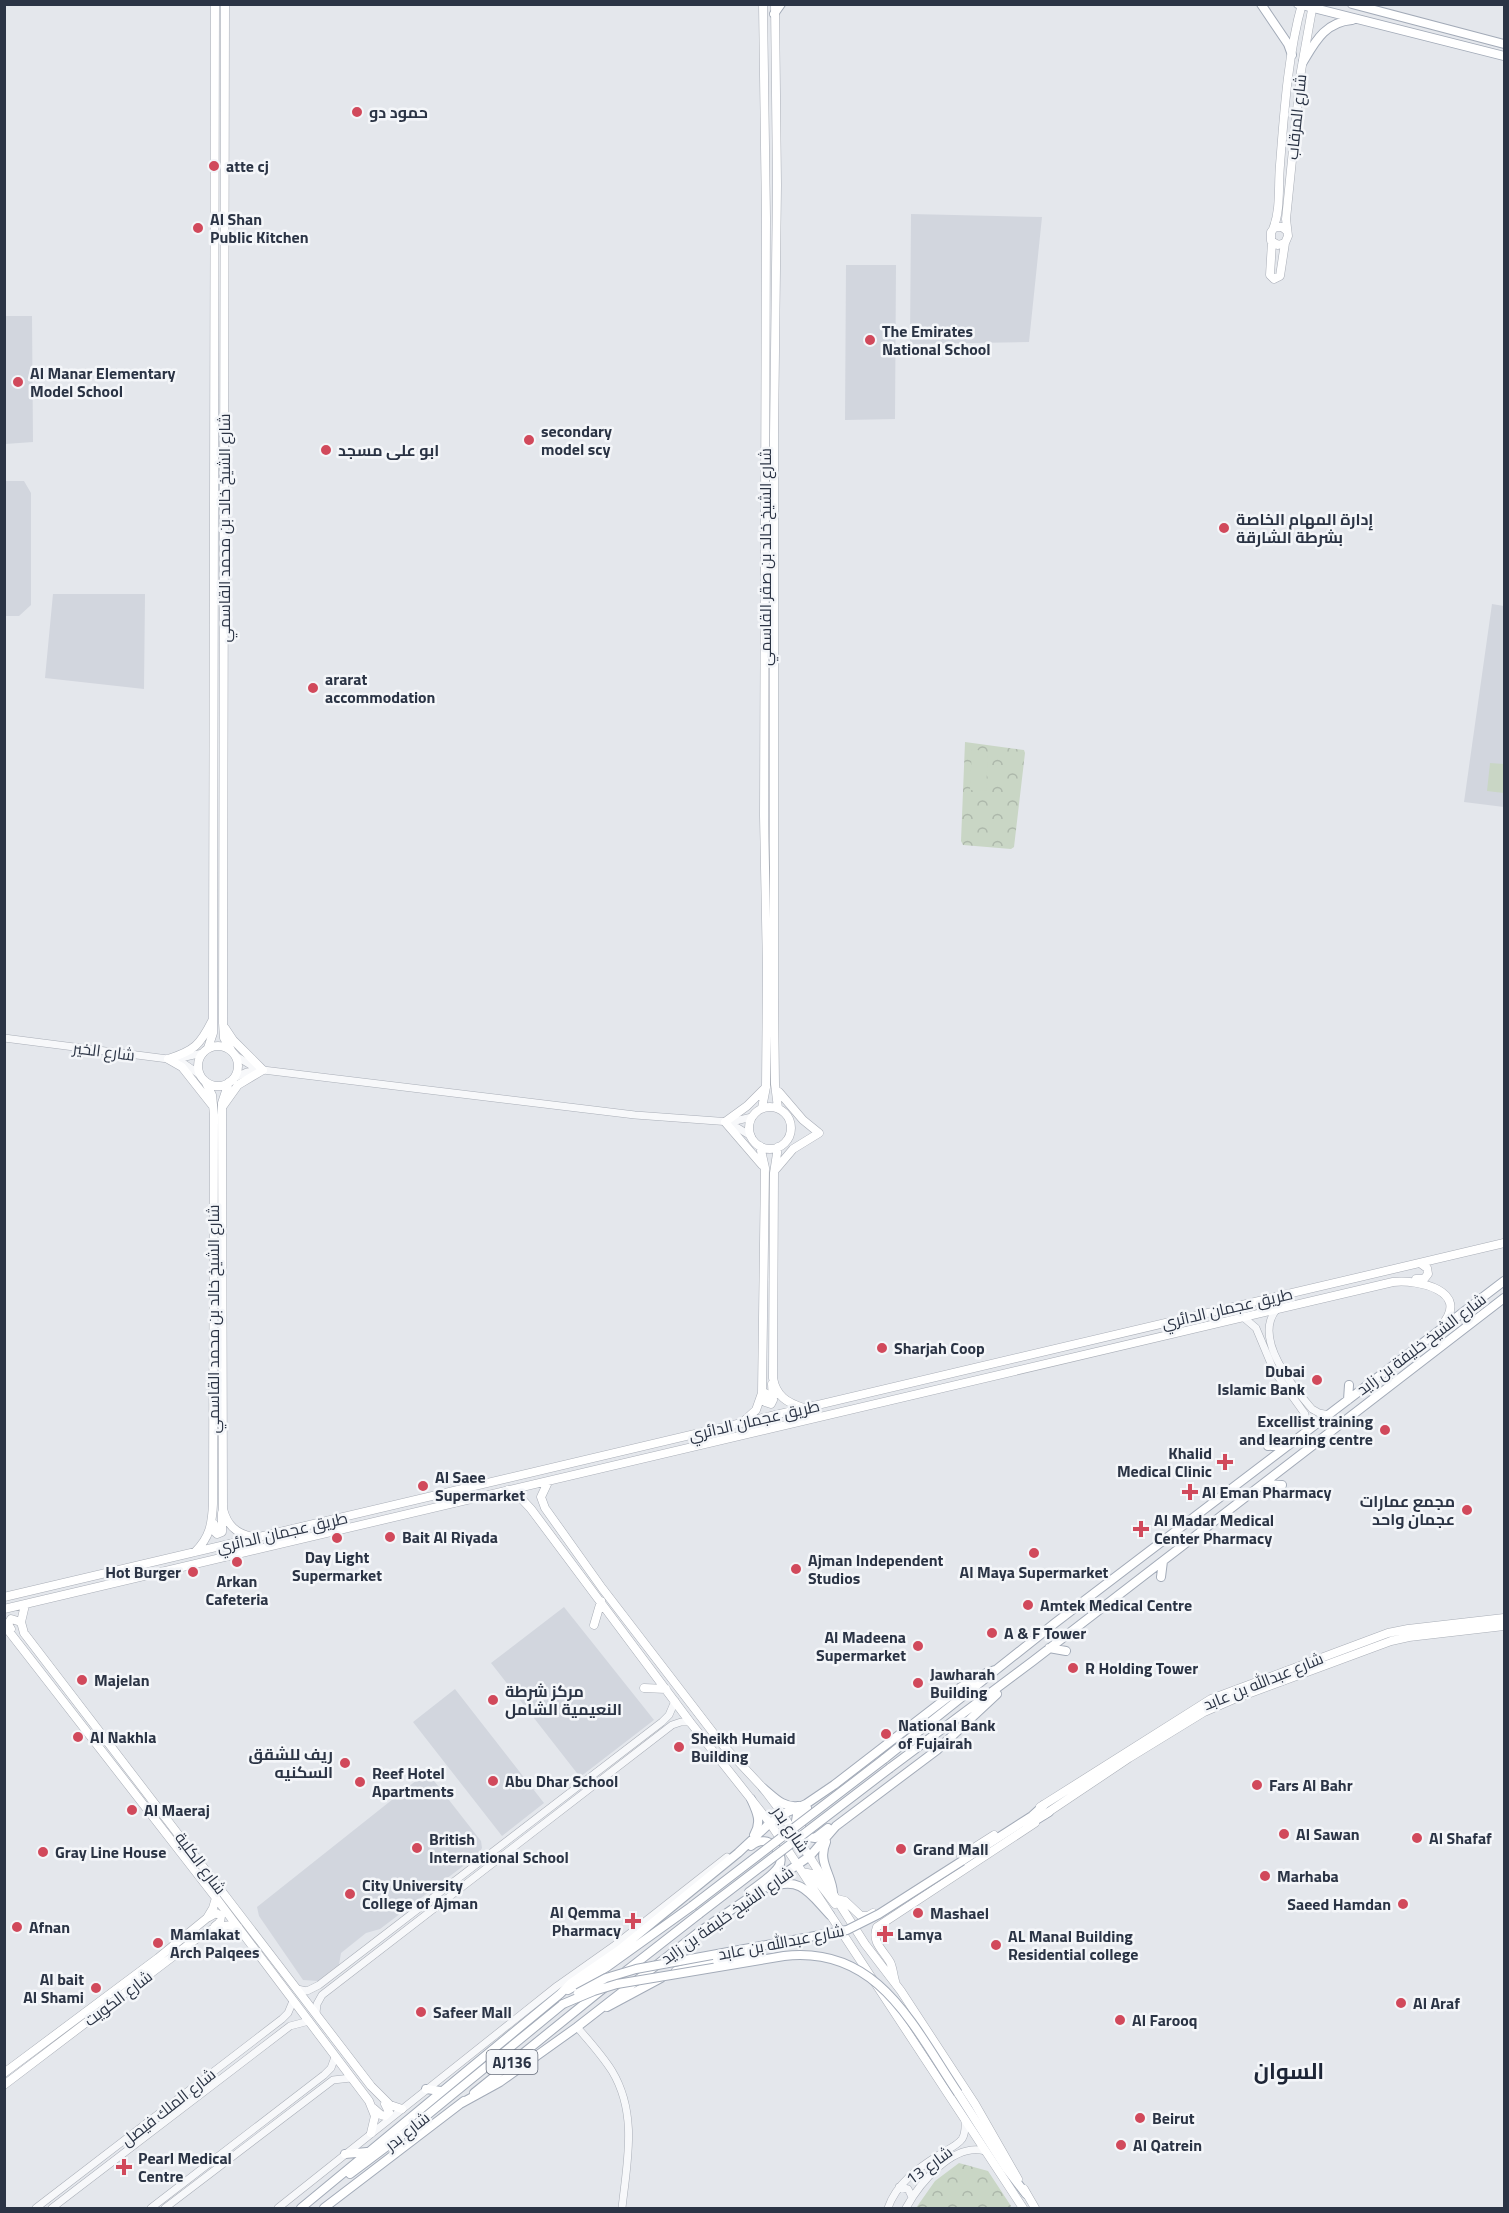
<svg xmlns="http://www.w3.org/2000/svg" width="1509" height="2213" font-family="'Titillium Web',Cairo,sans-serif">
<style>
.built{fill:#d2d6de}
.park{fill:url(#park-crowns)}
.pitch{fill:#c9d6c5}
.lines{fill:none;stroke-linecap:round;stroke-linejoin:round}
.tertiary-casing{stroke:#a9aeb7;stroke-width:8}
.secondary-casing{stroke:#a9aeb7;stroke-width:9}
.primary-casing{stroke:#a3abb8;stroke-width:10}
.tertiary{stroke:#f7f8fa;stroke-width:7}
.secondary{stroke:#fff;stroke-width:8}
.primary{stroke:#fff;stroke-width:8}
.primary-bridge-casing{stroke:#a3abb8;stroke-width:10;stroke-linecap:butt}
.primary-bridge{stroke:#fff;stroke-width:8}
.poi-dot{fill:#d1495b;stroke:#f4f6f9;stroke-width:2}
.labels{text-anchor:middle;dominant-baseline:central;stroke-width:5;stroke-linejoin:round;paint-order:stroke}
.shield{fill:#f4f6f9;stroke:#676e7b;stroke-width:1.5}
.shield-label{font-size:15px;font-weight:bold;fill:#2b3445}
.poi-label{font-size:16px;font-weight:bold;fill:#2b3445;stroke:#f4f6f9;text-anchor:start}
.street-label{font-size:16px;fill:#2b3445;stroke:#f4f6f9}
.district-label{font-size:22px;font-weight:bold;fill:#1d2536;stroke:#f4f6f9}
</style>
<defs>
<pattern id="park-crowns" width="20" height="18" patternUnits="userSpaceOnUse" patternTransform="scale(1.5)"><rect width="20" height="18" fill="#c9d6c5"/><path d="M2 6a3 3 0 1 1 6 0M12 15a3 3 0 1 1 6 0" fill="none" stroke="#adb8ab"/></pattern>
</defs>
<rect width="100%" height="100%" fill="#e4e7ec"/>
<path class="built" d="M911,214L1042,217L1029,342L910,344Z
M846,265H896L895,419L845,420Z
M4,316H32L33,442L5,444Z
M5,481H24L31,493V605L19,616H5Z
M53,594H145L144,689L45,678Z
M1492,604L1504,606V807L1464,802Z
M564,1607L654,1720L580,1777L491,1663Z
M455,1689L544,1803L502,1836L413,1722Z
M422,1776L431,1777L481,1841L482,1848L479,1854L380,1929L366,1933L341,1953L339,1965L318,1981L303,1980L259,1916L257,1907Z"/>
<path class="park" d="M965,742L1024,750L1025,753L1014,847L1011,849L963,845L961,841Z
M959,2163L988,2171L1011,2206L1010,2208H916L935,2181Z"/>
<path class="pitch" d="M972,749L988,752L986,791L970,790Z
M1490,763L1504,764V793L1487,791Z"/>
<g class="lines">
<defs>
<path id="tertiary" d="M4,1038L168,1059L183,1063L199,1074
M236,1056L257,1069
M176,1059L203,1053
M234,1078L247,1072L263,1070L635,1115L731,1122L752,1117
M728,1122L751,1136
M1276,1310C1253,1339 1293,1387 1312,1409L1319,1413L1329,1415
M1243,1317L1256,1328L1274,1371L1305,1414L1307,1431
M297,1989L307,1991L319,1985L662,1722L669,1715L675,1701
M316,2013L317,2004L322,1995L672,1725L681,1722H690
M577,2027C589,2041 602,2055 612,2071C638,2114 627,2162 622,2208
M899,2187L908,2189L912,2197
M36,2208L282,2019L288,2013L293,2001
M52,2208L290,2026L309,2021
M151,2208L324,2075L331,2068L335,2057
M165,2208L333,2080L351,2078
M278,2208L557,1986L615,1945L727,1857
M888,2208C896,2184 918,2168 939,2155C946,2150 957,2146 962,2139C966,2133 965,2127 965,2121
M906,2208C919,2184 953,2142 985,2151"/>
<path id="secondary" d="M225,4L223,1023L224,1038L231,1050
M775,4L777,185L774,435V998L775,1084L778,1108
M1273,229C1281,210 1278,186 1280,165C1284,114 1288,53 1302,4
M1287,231L1282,227H1275L1271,232V241L1278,245L1285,243L1288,236L1286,219L1301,71L1313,4
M1272,242L1270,275L1274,279L1280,276L1285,243
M198 1066a20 20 0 1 1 40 0a20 20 0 1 1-40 0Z
M208,1048L213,1033V999L215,4
M168,1059L182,1067L212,1105
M168,1059C194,1051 200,1045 212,1021
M229,1082L222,1103L223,1509C227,1525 236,1534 253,1537
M779,1092L803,1120L819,1133
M223,1106L238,1085L263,1070L233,1040L225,1028
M749 1128a21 21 0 1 1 42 0a21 21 0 1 1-42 0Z
M762,1108L766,1087L767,970L764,816L766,218L763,4
M778,1147L774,1173L773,1378C776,1396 787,1403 804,1408
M762,1165L725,1122L747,1106L766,1087
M776,1169L793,1149L819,1133
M1416,1279H1424L1428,1274L1427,1268L1420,1263
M765,1393V1402L771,1404L773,1400L772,1384
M745,1420L756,1410L762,1393L765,1168L760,1146
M548,1482L541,1497L545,1508L602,1588L721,1743L763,1788L779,1809L865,1944L901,1991L975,2104L1018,2179
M508,1490L518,1495L531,1509L690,1722L770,1823L1023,2208
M214,1524L215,1532L217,1534L222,1532V1513
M195,1552C210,1537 212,1524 213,1504L214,1115L212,1095L205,1081
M4,1597L1504,1243
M25,1605L21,1622L24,1633L371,2086L390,2105L402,2109
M4,1609L1393,1282C1418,1279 1471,1291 1442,1325
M4,1625L216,1898L369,2101L375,2116L371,2133
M594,1625L601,1601
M11,1629L8,1624L11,1619L21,1622
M644,1688L666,1689
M1040,1807L1211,1699L1388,1633L1408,1629L1504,1618
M1044,1815L1129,1758L1204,1712L1234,1699L1391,1641L1409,1637L1504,1626
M961,1856L994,1835
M806,1877L807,1873L812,1874L835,1904
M837,1899L845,1901L861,1916H868L873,1913
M209,1917L216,1913L221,1916L220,1922L215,1926
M895,1981C893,1975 893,1968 890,1962C883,1950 871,1942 877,1927L1035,1823
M4,2073L158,1958L207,1918L213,1908L216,1898
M4,2085L192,1942C208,1931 219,1922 238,1927
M373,2108L381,2115L385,2116L389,2112L385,2104
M1024,2189L1035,2208"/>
<path id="primary" d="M1261,4L1288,44L1292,55
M1298,4L1504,56
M1352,4L1504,44
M774,14L781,4
M1303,62C1315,42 1325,22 1352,20
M1348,1400L1349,1385
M1268,1446L1289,1445
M1263,1484L1282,1485
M1161,1577L1163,1561
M1049,1648L1066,1651
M884,1759L1055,1623L1504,1281
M890,1768L1033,1661L1504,1298
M763,1788C774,1797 783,1808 798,1806
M751,1799C757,1812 762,1822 754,1835
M807,1808L797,1815L796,1821L808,1837L815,1838L828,1828
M1028,1825L1049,1812
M826,1842C817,1862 832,1874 833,1893
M962,1861L1032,1816L1044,1805
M769,1888C801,1875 810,1894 830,1915
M749,1892C758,1885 773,1876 779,1866C786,1855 769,1831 751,1846
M626,1971L699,1914
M676,1971L717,1961
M568,1990L607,1967L692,1906
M607,2007L661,1978
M426,2089L441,2091
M474,2093L604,1988
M958,2093L1006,2168L1026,2194
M460,2104L500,2082L577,2027L699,1932L810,1856L836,1826L937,1750L997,1694
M345,2154L367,2152
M350,2174L414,2126L563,2004
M301,2208L560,1994L571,1983L619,1950L738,1853L770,1823L783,1814L806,1804L834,1785L961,1687L986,1673L995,1670
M324,2208L464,2101"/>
</defs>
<use href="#tertiary" class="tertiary-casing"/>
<use href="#secondary" class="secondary-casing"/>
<use href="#primary" class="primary-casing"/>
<use href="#tertiary" class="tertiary"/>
<use href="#secondary" class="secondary"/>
<use href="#primary" class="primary"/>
<defs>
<path id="primary-bridge" d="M692,1906L884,1759
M699,1914L890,1768
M717,1961L752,1954
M578,1993L606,1978L636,1969L847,1930L879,1914L962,1861
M563,2004L594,1991L617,1984L784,1956C878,1945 913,2026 958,2093"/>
</defs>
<use href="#primary-bridge" class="primary-bridge-casing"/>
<use href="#primary-bridge" class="primary-bridge"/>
</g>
<g class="poi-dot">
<circle cx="357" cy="112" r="6"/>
<circle cx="214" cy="166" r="6"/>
<circle cx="198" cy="228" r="6"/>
<circle cx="870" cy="340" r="6"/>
<circle cx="18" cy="382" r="6"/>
<circle cx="529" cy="440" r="6"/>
<circle cx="326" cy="450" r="6"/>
<circle cx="1224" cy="528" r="6"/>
<circle cx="313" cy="688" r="6"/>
<circle cx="882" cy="1348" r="6"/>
<circle cx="1317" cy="1380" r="6"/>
<circle cx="1385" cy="1430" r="6"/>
<path d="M1222 1453h6v6h6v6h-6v6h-6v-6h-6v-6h6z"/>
<circle cx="423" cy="1486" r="6"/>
<path d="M1187 1483h6v6h6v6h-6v6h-6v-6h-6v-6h6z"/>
<circle cx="1467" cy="1510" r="6"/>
<path d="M1138 1520h6v6h6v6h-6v6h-6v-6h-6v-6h6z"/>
<circle cx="390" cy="1537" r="6"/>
<circle cx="337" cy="1538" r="6"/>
<circle cx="1034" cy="1553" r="6"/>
<circle cx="237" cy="1562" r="6"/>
<circle cx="796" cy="1569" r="6"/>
<circle cx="193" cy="1572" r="6"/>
<circle cx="1028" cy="1605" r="6"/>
<circle cx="992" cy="1633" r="6"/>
<circle cx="918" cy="1646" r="6"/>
<circle cx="1073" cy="1668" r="6"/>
<circle cx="82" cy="1680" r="6"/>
<circle cx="918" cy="1683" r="6"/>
<circle cx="493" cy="1700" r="6"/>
<circle cx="886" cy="1734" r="6"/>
<circle cx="78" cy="1737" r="6"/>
<circle cx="679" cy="1747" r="6"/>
<circle cx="345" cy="1763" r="6"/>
<circle cx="493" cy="1781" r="6"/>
<circle cx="360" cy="1782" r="6"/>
<circle cx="1257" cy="1785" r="6"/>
<circle cx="132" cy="1810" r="6"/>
<circle cx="1284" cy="1834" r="6"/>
<circle cx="1417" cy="1838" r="6"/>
<circle cx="417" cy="1848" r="6"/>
<circle cx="901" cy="1849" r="6"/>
<circle cx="43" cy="1852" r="6"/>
<circle cx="1265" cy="1876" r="6"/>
<circle cx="350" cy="1894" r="6"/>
<circle cx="1403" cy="1904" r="6"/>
<circle cx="918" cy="1913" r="6"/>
<path d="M630 1912h6v6h6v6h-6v6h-6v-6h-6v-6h6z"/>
<circle cx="17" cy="1927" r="6"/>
<path d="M882 1925h6v6h6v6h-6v6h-6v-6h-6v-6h6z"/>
<circle cx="158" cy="1943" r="6"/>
<circle cx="996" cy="1945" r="6"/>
<circle cx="96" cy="1988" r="6"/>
<circle cx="1401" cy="2003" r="6"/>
<circle cx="421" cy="2012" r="6"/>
<circle cx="1120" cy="2020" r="6"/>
<circle cx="1140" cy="2118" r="6"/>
<circle cx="1121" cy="2145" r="6"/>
<path d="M121 2158h6v6h6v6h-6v6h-6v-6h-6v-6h6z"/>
</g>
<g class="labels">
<rect class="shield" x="486.5" y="2050" width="51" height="24" rx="4.5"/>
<g class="shield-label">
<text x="512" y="2062">AJ136</text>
</g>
<g class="poi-label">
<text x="369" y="112">حمود دو</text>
<text x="226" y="166">atte cj</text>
<text x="210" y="219">Al Shan<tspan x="210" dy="18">Public Kitchen</tspan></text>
<text x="882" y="331">The Emirates<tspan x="882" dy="18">National School</tspan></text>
<text x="30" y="373">Al Manar Elementary<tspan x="30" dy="18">Model School</tspan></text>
<text x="541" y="431">secondary<tspan x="541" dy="18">model scy</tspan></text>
<text x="338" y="450">ابو علی مسجد</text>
<text x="1236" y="519">إدارة المهام الخاصة<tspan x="1236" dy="18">بشرطة الشارقة</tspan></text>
<text x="325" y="679">ararat<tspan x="325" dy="18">accommodation</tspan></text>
<text x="894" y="1348">Sharjah Coop</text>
<text x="1305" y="1371" text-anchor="end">Dubai<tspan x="1305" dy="18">Islamic Bank</tspan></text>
<text x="1373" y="1421" text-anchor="end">Excellist training<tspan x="1373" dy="18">and learning centre</tspan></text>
<text x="1212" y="1453" text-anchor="end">Khalid<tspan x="1212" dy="18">Medical Clinic</tspan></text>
<text x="435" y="1477">Al Saee<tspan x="435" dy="18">Supermarket</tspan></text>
<text x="1202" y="1492">Al Eman Pharmacy</text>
<text x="1455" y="1501" text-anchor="end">مجمع عمارات<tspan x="1455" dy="18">عجمان واحد</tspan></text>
<text x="1154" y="1520">Al Madar Medical<tspan x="1154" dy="18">Center Pharmacy</tspan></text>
<text x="402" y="1537">Bait Al Riyada</text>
<text x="337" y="1557" text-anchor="middle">Day Light<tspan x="337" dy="18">Supermarket</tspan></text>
<text x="808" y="1560">Ajman Independent<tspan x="808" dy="18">Studios</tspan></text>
<text x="181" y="1572" text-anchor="end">Hot Burger</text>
<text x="1034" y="1572" text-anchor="middle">Al Maya Supermarket</text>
<text x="237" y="1581" text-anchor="middle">Arkan<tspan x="237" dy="18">Cafeteria</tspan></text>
<text x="1040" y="1605">Amtek Medical Centre</text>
<text x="1004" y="1633">A &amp; F Tower</text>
<text x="906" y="1637" text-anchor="end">Al Madeena<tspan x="906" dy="18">Supermarket</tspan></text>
<text x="1085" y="1668">R Holding Tower</text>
<text x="930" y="1674">Jawharah<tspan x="930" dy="18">Building</tspan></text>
<text x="94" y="1680">Majelan</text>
<text x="505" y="1691">مركز شرطة<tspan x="505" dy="18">النعيمية الشامل</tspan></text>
<text x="898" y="1725">National Bank<tspan x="898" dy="18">of Fujairah</tspan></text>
<text x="90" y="1737">Al Nakhla</text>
<text x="691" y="1738">Sheikh Humaid<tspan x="691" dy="18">Building</tspan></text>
<text x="333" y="1754" text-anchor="end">ريف للشقق<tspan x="333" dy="18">السكنيه</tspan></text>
<text x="372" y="1773">Reef Hotel<tspan x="372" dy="18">Apartments</tspan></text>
<text x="505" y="1781">Abu Dhar School</text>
<text x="1269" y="1785">Fars Al Bahr</text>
<text x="144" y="1810">Al Maeraj</text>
<text x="1296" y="1834">Al Sawan</text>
<text x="1429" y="1838">Al Shafaf</text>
<text x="429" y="1839">British<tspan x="429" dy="18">International School</tspan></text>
<text x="913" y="1849">Grand Mall</text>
<text x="55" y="1852">Gray Line House</text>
<text x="1277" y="1876">Marhaba</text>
<text x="362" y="1885">City University<tspan x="362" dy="18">College of Ajman</tspan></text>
<text x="1391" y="1904" text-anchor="end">Saeed Hamdan</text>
<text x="621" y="1912" text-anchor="end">Al Qemma<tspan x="621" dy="18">Pharmacy</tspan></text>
<text x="930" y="1913">Mashael</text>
<text x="29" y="1927">Afnan</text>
<text x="170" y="1934">Mamlakat<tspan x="170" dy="18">Arch Palqees</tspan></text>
<text x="897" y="1934">Lamya</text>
<text x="1008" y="1936">AL Manal Building<tspan x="1008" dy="18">Residential college</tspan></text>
<text x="84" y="1979" text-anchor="end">Al bait<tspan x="84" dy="18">Al Shami</tspan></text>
<text x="1413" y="2003">Al Araf</text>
<text x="433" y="2012">Safeer Mall</text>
<text x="1132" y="2020">Al Farooq</text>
<text x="1152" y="2118">Beirut</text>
<text x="1133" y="2145">Al Qatrein</text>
<text x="138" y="2158">Pearl Medical<tspan x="138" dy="18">Centre</tspan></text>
</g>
<g class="street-label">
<text transform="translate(1296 117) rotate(-84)">شارع المرقاب</text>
<text transform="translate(224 528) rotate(-90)">شارع الشيخ خالد بن محمد القاسمي</text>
<text transform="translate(765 557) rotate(-90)">شارع الشيخ خالد بن صقر القاسمي</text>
<text transform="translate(104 1051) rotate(7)">شارع الخير</text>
<text transform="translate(1227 1308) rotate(-13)">طريق عجمان الدائري</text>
<text transform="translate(213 1319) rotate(-90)">شارع الشيخ خالد بن محمد القاسمي</text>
<text transform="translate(1421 1344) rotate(-37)">شارع الشيخ خليفة بن زايد</text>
<text transform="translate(754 1420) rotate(-13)">طريق عجمان الدائري</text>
<text transform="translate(282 1532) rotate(-13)">طريق عجمان الدائري</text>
<text transform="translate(1263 1681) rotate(-22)">شارع عبدالله بن عابد</text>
<text transform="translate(791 1829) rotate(56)">شارع بدر</text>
<text transform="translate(201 1863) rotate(53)">شارع الكلية</text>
<text transform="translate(727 1915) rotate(-35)">شارع الشيخ خليفة بن زايد</text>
<text transform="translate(781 1942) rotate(-11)">شارع عبدالله بن عابد</text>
<text transform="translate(118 1998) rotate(-37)">شارع الكويت</text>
<text transform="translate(168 2107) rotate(-38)">شارع الملك فيصل</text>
<text transform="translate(407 2131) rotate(-38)">شارع بدر</text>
<text transform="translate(929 2165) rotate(-36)">شارع 13</text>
</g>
<g class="district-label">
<text x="1289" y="2071">السوان</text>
</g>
</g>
<rect width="1509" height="2213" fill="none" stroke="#2b3445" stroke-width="12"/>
</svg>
